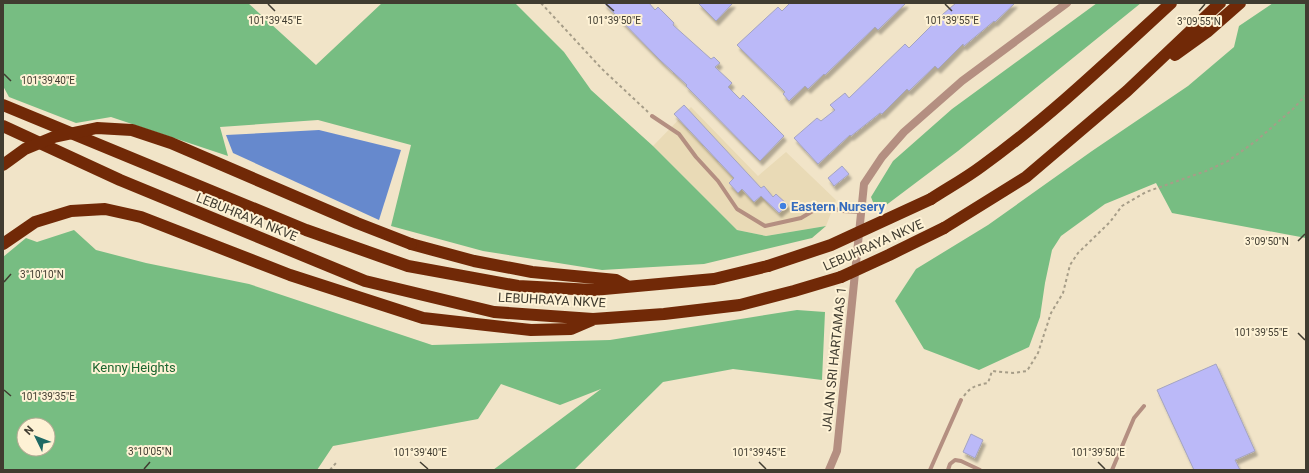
<svg xmlns="http://www.w3.org/2000/svg" width="1309" height="473" font-family="Roboto,sans-serif">
<style>
.built{fill:#e9dab6}
.forest{fill:#77bd82;fill-rule:evenodd}
.water{fill:#6689cd}
.building{fill:#bbb9f8;stroke:#a4a4c0;filter:url(#shadow)}
.lines{fill:none;stroke-linecap:round;stroke-linejoin:round}
.path{stroke:#a69d88;stroke-width:2;stroke-dasharray:3 3;stroke-linecap:butt}
.service{stroke:#b48f81;stroke-width:4}
.tertiary{stroke:#b48f81;stroke-width:8}
.motorway{stroke:#712907;stroke-width:12}
.motorway-bridge{stroke:#712907;stroke-width:12}
.ticks{fill:none;stroke:#403c30;stroke-width:1.5}
.shop-dot{fill:#3f7fe0;stroke:#fef2d5;stroke-width:1.5}
.labels{text-anchor:middle;dominant-baseline:central;stroke-width:4;stroke-linejoin:round;paint-order:stroke}
.shop-label{font-size:13px;font-weight:bold;fill:#366cbe;stroke:#fef2d5;text-anchor:start}
.street-label{font-size:13px;fill:#403c30;stroke:#fef2d5}
.park-label{font-size:13px;fill:#1b662f;stroke:#fef2d5}
.ticks-label{font-size:10px;text-anchor:middle;fill:#403c30;stroke:#fef2d5;stroke-width:4;stroke-linejoin:round;paint-order:stroke}
</style>
<defs>
<filter id="shadow"><feDropShadow dx="2.5" dy="4.5" stdDeviation="1" flood-color="#0004"/></filter>
</defs>
<rect width="100%" height="100%" fill="#f1e4c8"/>
<path class="built" d="M691,107L758,176L786,152L836,200L826,226L766,236L737,230L653,146Z"/>
<path class="forest" d="M3,3H248L316,65L382,3H515L564,52L591,90L653,146L737,230L766,236L826,226L812,238L704,264L602,270L483,251L391,226L411,145L318,120L220,127L228,156L111,117L76,123L9,97L3,86Z
M1097,3H1141L958,151L877,212L871,197L893,161L952,109Z
M1273,3H1306V238L1172,213L1156,183L1105,204L1061,236L1052,250L1045,283L1040,317L1029,347L979,370L924,349L895,301L916,269L988,225L1092,151L1188,86L1234,47L1239,26Z
M74,230L96,250L146,263L249,284L432,345L610,340L797,310L825,312L822,380L733,369L663,382L574,470H493L601,389L560,405L501,384L478,419L333,446L317,470H3V257L26,238L37,242ZM24,425H48V449H24Z"/>
<path class="water" d="M319,130L401,150L379,220L233,153L226,135Z"/>
<path class="building" d="M604,3H649L655,10L658,7L674,23L673,25L711,59L714,57L720,63L715,67L732,83L728,87L740,99L743,95L784,136L760,161L686,86L687,85L660,60Z
M698,3H733L716,21Z
M790,3H906L878,30L875,27L825,75L824,74L808,89L805,86L789,101L783,94L785,92L737,45L778,7L782,11Z
M956,3H1015L995,22L994,21L964,46L963,44L938,69L935,66L909,91L907,89L882,114L880,113L851,136L850,135L818,164L794,138L817,118L821,121L835,110L830,105L845,93L849,98L905,44L909,48L943,14Z
M684,105L761,188L764,186L773,197L776,194L788,205L779,213L761,196L754,202L742,189L738,193L729,183L734,178L674,114Z
M842,166L849,174L834,186L828,178Z
M1216,364L1255,451L1235,460L1240,470H1194L1157,390Z
M971,434L983,440L975,458L963,452Z"/>
<g class="lines">
<path class="path" d="M541,3L602,69L648,112
M964,396C970,387 977,385 988,383L992,371L1013,373L1027,371L1038,353L1051,313L1063,293L1070,265L1078,253L1110,222L1122,206L1146,192L1206,171L1228,161L1256,141L1294,108L1306,95
M330,470L336,463"/>
<path class="service" d="M652,116L679,134L696,157L718,181L737,209L765,226L801,218L823,205L842,211L861,212
M930,470L961,400
M948,470L950,464L955,460L961,461L980,470
M1112,470L1134,418L1144,406"/>
<path class="tertiary" d="M829,470L837,451L864,184L882,157L904,132L962,81L1067,3"/>
<path class="motorway" d="M1175,55L1207,32L1240,3
M3,105L306,230L408,266L518,286L593,290L714,279L768,266
M3,126L120,180L365,281L494,312L593,319L664,314L740,305L794,291L841,277
M931,199C948,188 966,178 982,166C1050,117 1110,59 1171,3
M944,228L1026,177L1127,91L1220,3
M3,244L35,222L71,211L105,209L141,217L290,275L423,318L531,330L571,329L592,320
M411,244L474,261L532,272L616,280L627,286"/>
<path class="motorway-bridge" d="M3,165L25,149L54,137L97,128L132,130L171,143L357,223L411,244
M768,266L831,245L931,199
M841,277L889,255L944,228"/>
</g>
<path class="ticks" d="M268,4L275,11M606,4L614,11M945,4L952,11M1199,11L1205,4M4,74L11,81M1298,241L1305,234M4,282L11,274M1298,333L1305,340M4,390L11,396M420,462L428,469M759,462L766,469M1098,462L1105,469M144,469L150,462"/>
<circle class="shop-dot" cx="783" cy="206" r="4"/>
<g class="labels">
<g class="shop-label">
<text x="791" y="206">Eastern Nursery</text>
</g>
<g class="street-label">
<text transform="translate(247 217) rotate(22)">LEBUHRAYA NKVE</text>
<text transform="translate(873 245) rotate(-24)">LEBUHRAYA NKVE</text>
<text transform="translate(552 300) rotate(3)">LEBUHRAYA NKVE</text>
<text transform="translate(834 359) rotate(-84)">JALAN SRI HARTAMAS 1</text>
</g>
<g class="park-label">
<text x="134" y="367">Kenny Heights</text>
</g>
</g>
<g class="ticks-label">
<text x="275" y="24">101°39'45"E</text>
<text x="614" y="24">101°39'50"E</text>
<text x="952" y="24">101°39'55"E</text>
<text x="1199" y="25">3°09'55"N</text>
<text x="48" y="84">101°39'40"E</text>
<text x="1267" y="245">3°09'50"N</text>
<text x="42" y="278">3°10'10"N</text>
<text x="1261" y="336">101°39'55"E</text>
<text x="48" y="400">101°39'35"E</text>
<text x="150" y="455">3°10'05"N</text>
<text x="420" y="456">101°39'40"E</text>
<text x="759" y="456">101°39'45"E</text>
<text x="1098" y="456">101°39'50"E</text>
</g>
<rect width="1309" height="473" fill="none" stroke="#403c30" stroke-width="8"/>
<g transform="translate(36 437) rotate(313)"><circle r="19" fill="#fef2d5" stroke="#b2a993"/>
<path d="M0-3L7 15L0 10L-7 15Z" fill="#1e6964"/>
<text y="-6" font-size="11" font-weight="bold" text-anchor="middle" fill="#403c30">N</text>
</g>
</svg>
